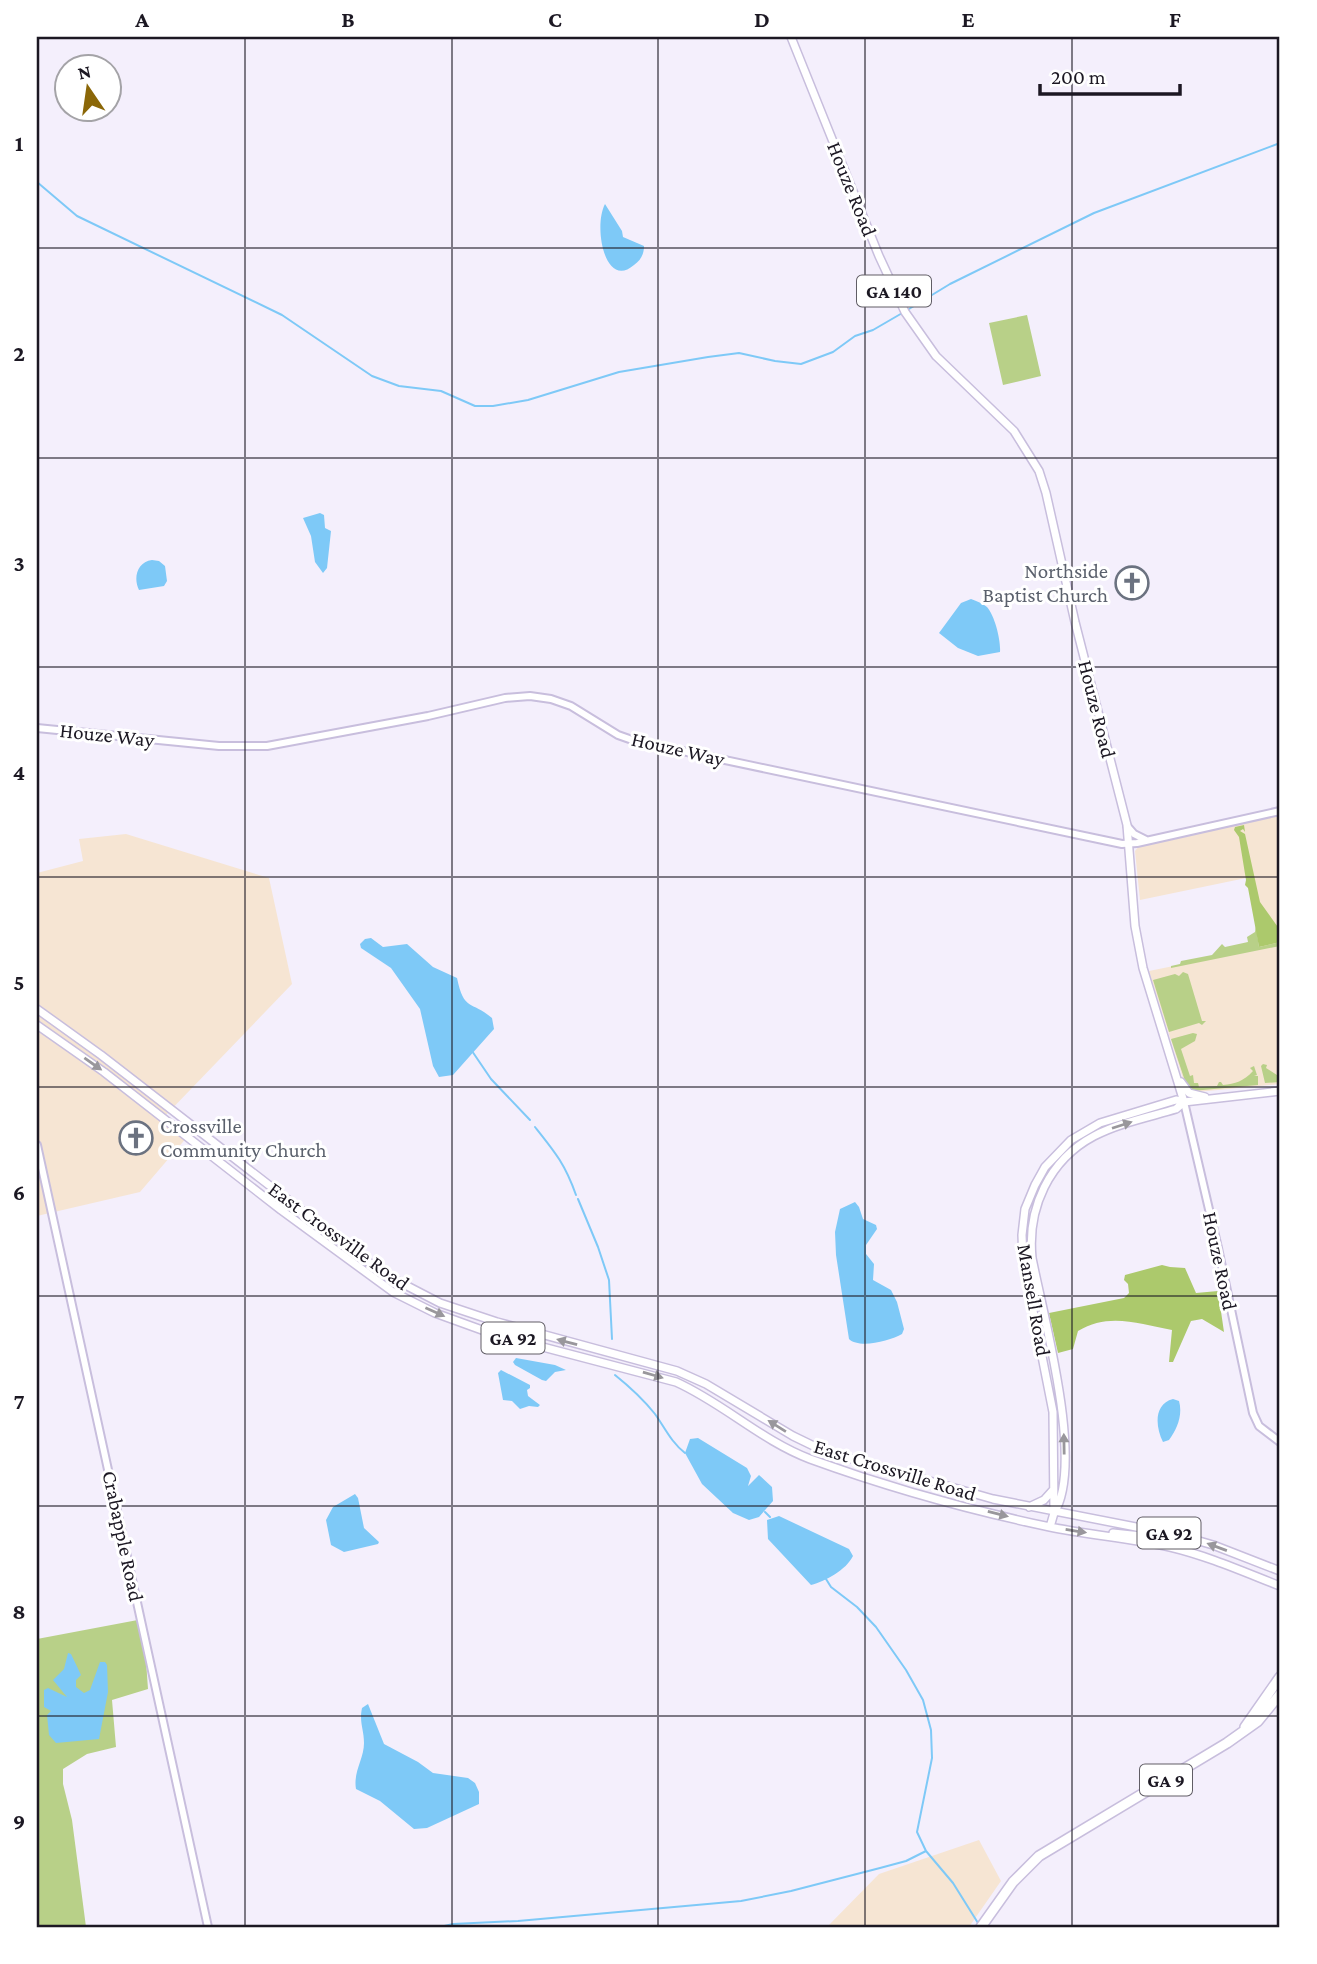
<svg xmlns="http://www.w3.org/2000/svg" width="1317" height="1964" font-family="'Crimson Pro',serif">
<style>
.commercial{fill:#f6e5d3}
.green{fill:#b8d088}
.forest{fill:#acc96c}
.water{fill:#7ec9f7}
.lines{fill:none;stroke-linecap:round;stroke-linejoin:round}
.stream{stroke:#7ec9f7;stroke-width:2}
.secondary-casing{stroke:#c8bedd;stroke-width:10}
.primary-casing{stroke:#c8bedd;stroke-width:10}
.highway-casing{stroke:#c8bedd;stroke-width:12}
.secondary{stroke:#fff;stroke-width:6}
.primary{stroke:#fff;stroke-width:7}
.highway{stroke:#fff;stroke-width:9}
.oneway{fill:#99979c}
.grid{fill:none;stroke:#1c1823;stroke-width:2;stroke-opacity:0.55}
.labels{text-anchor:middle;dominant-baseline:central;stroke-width:6;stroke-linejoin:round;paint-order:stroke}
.shield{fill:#fff;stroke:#605d65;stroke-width:2}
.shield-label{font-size:19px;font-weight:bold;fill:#1c1823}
.street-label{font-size:21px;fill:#1c1823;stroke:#fff}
.worship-label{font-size:21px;fill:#5b616d;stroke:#fff;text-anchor:end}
.neatline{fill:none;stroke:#1c1823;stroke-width:2.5}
.grid-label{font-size:23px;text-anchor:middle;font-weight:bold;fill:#1c1823}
</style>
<rect width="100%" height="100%" fill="#f4effc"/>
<path class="commercial" d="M1280,815V1084L1197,1092L1186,1088L1149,971L1262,948L1246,878L1140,900L1135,851L1140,845Z
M126,834L269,878L292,984L165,1116L188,1136L140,1192L37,1216V873L83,861L79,839Z
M979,1840L1001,1881L969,1927H827L879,1874Z"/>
<path class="green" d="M1027,315L1041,376L1003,385L989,323Z
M1256,926L1259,947L1280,942V946L1171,968V966L1180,964L1181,961L1212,955L1222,944L1225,947L1248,942L1247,937L1255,932Z
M1183,972L1188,974L1202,1021H1206L1202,1025L1199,1023L1169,1032L1153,980L1175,974L1179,976Z
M1193,1033L1197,1034L1195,1041L1181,1049L1190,1076L1193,1075L1194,1083H1198L1199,1087L1217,1086L1219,1082H1221L1223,1085C1235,1084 1244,1081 1253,1071L1250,1068L1254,1066L1257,1075L1254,1076H1258V1085L1192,1091L1187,1087L1171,1039Z
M1263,1064L1267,1065L1266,1068L1280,1077V1082L1265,1083L1261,1066Z
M143,1619L148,1689L112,1700L116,1747L87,1754L63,1769V1784L72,1820L86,1927H37V1639Z"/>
<path class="forest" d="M1244,825L1245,832L1243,829L1240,831L1245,834L1260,902L1280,930V942L1259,947L1248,888L1245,885L1246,880L1239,837L1234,830L1235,827Z
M1162,1265L1170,1267L1185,1268L1196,1293L1218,1291L1224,1332L1202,1319L1191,1321L1173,1362H1169L1172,1330C1139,1324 1109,1312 1078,1331L1073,1349L1058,1353L1049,1313L1124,1298L1129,1293L1128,1284L1124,1280L1125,1275Z"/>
<path class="water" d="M605,204L622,231L623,237L644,246C644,254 641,260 634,265C605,290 593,227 605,204Z
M320,513L324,515L325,528L331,531L327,568L323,573L315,562L311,536L303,518Z
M152,560L159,561L165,566L167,581L164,586L139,590C133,578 137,562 152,560Z
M971,599C976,601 982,603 987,607C995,616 1001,641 1000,652L978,656L958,648L939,633L961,603Z
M371,938L383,947L407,944L433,967L457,978C464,1012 471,1000 492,1018L494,1029L453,1075L439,1077L433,1066L420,1009L391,968L361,948L360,944L365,939Z
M855,1202L859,1207L863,1219L876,1225L877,1229L866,1245V1254L874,1264L873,1280L891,1290L897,1302L904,1329L902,1334C890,1341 859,1349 849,1339L836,1255L835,1232L840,1209Z
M516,1358L555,1365L566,1370L555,1372L546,1381L542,1380L515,1365L513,1362Z
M501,1370L530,1385V1388L527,1390L528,1396L540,1405L538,1407L529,1406L520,1409L512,1401L503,1400L498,1373Z
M1173,1399L1179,1401C1183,1415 1177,1429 1169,1440L1163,1442C1155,1426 1154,1404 1173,1399Z
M698,1438L747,1468L751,1476L748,1486L759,1475L772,1487L773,1501L759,1517L749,1520L733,1513L702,1484L685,1453L690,1439Z
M355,1494L358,1498L364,1528L379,1542L378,1544L344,1552L331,1545L326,1520L333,1507Z
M779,1516L849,1549L853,1556C846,1570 826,1581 811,1585L768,1539L767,1520Z
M68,1653L71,1654L81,1675L76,1680V1687L84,1693L90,1690L100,1662H105L107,1665L108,1692L99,1739L56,1743L49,1735L47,1715L51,1711L44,1707V1690L48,1688L67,1697L53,1680L64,1669Z
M368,1704L384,1744L418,1762L433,1773L468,1778L475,1783L479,1792V1804L427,1828L414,1829L380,1801L356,1789C353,1772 364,1759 364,1743C364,1729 359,1723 362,1708Z"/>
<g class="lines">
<path class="stream" d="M37,182L77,216L282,315L372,376L399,386L441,391L475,406H493L528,400L619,372L708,357L739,353L775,361L801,364L833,352L855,336L873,330L904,312
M909,309L950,284L1094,213L1280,143
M472,1051L491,1079L530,1120
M535,1127C555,1152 565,1164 576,1195
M578,1199L598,1247L609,1280L612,1339
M615,1375C630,1387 643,1399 655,1414C665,1428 671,1442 685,1453
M765,1512L770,1517
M826,1579L831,1587L857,1607L876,1627L906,1670L923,1700L931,1730L932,1758L917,1832L926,1851L953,1883L978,1923
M440,1927L453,1924L518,1921L741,1901L791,1891L880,1868L906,1861L926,1851"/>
<defs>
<path id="secondary" d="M37,728L219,746H267L428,716L505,698L530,696L551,699L571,706L618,735L635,741L1122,844L1137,843L1280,811
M1127,826L1134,834L1146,840
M1184,1102L1218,1248L1253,1413L1259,1426L1280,1442
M37,1145L208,1927"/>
<path id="primary" d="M791,37L879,256L905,312L936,356L1014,431L1039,471L1046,493L1075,622L1127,825L1135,926L1143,968L1184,1102
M37,1009L101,1055L363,1258L386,1275L440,1303L497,1322L677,1371L706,1384L793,1436L824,1451L993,1499L1182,1536L1213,1545L1280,1571
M37,1025L104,1072L281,1210L393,1292L435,1313L493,1334L676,1382C723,1403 762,1441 810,1459C887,1487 969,1510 1050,1527C1089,1535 1130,1538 1170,1547C1208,1556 1244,1572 1280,1586
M1181,1082L1189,1093L1205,1097
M1029,1507L1044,1500L1053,1490
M1054,1513C1085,1464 1043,1315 1032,1258C1027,1208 1049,1160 1094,1136C1119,1123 1149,1117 1176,1109L1184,1102
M1050,1527L1054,1513L1053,1412L1023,1260L1022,1235L1025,1209L1035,1185L1045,1167L1071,1140L1100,1123L1176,1100L1184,1102L1280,1091
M1113,1533L1160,1538L1170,1533"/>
<path id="highway" d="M1245,1727L1280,1677
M981,1927L1013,1882L1039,1856L1227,1743L1258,1721L1280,1694"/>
</defs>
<use href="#secondary" class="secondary-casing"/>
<use href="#primary" class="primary-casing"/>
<use href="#highway" class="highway-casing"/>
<use href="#secondary" class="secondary"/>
<use href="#primary" class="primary"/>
<use href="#highway" class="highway"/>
</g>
<defs><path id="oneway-solid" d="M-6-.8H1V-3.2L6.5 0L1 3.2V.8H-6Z" transform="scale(1.75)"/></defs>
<g class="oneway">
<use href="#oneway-solid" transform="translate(93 1064) rotate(35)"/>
<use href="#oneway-solid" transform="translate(1122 1125) rotate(-18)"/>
<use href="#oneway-solid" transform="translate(435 1312) rotate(24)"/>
<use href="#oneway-solid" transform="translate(567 1342) rotate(-165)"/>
<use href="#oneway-solid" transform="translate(653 1375) rotate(16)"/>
<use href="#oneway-solid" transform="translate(777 1426) rotate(-148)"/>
<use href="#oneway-solid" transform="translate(1064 1444) rotate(-91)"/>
<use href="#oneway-solid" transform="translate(998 1514) rotate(14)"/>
<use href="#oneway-solid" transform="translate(1076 1531) rotate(9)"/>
<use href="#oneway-solid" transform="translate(1217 1547) rotate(-160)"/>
</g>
<path class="grid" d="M245,37V1927M452,37V1927M658,37V1927M865,37V1927M1072,37V1927M37,248H1280M37,458H1280M37,667H1280M37,877H1280M37,1087H1280M37,1296H1280M37,1506H1280M37,1716H1280"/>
<defs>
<symbol id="church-ring" viewBox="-11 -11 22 22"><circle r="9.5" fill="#fff" stroke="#6b7280" stroke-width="1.5"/><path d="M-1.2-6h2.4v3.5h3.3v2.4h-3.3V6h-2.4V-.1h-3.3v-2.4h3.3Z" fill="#6b7280"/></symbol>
</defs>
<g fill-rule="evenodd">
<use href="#church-ring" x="1113" y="564" width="38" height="38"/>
<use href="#church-ring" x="117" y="1119" width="38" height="38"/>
</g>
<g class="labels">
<g class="shield">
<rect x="857" y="275.5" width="74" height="31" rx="5"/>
<rect x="481.5" y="1322.5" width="63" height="31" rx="5"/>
<rect x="1137.5" y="1517.5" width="63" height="31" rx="5"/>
<rect x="1140" y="1764.5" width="52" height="31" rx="5"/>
</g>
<g class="shield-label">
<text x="894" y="291">GA 140</text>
<text x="513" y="1338">GA 92</text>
<text x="1169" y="1533">GA 92</text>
<text x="1166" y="1780">GA 9</text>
</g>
<g class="street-label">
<text transform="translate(852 189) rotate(68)">Houze Road</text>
<text transform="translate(1097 709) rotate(76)">Houze Road</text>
<text transform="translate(107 735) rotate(6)">Houze Way</text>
<text transform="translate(678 749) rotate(13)">Houze Way</text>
<text transform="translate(339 1236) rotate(36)">East Crossville Road</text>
<text transform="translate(1220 1261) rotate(78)">Houze Road</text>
<text transform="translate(1034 1300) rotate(80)">Mansell Road</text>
<text transform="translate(895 1470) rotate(17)">East Crossville Road</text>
<text transform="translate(123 1536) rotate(78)">Crabapple Road</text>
</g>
<g class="worship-label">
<text x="1108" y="571">Northside<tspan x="1108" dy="24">Baptist Church</tspan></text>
<text x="160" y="1126" text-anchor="start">Crossville<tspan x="160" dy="24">Community Church</tspan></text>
</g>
</g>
<rect width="1317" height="1964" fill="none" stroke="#ffffff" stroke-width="77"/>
<g transform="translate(88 88) rotate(347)"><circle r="33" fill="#ffffff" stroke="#a4a3a7" stroke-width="2"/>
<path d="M0-5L12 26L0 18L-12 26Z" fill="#8b6708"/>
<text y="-10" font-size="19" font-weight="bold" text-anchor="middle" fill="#1c1823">N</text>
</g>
<path d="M1040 84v10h140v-10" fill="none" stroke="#1c1823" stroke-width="3.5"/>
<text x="1051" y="84" font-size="21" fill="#1c1823" stroke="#ffffff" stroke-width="5" paint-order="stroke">200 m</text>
<rect x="38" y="38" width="1240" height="1888" class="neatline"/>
<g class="grid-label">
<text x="142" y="27">A</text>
<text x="348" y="27">B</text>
<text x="555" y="27">C</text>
<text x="762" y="27">D</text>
<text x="968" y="27">E</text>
<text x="1175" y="27">F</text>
<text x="19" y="151">1</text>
<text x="19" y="361">2</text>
<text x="19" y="571">3</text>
<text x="19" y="780">4</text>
<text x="19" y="990">5</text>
<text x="19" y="1200">6</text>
<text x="19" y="1409">7</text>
<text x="19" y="1619">8</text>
<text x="19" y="1829">9</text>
</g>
</svg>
